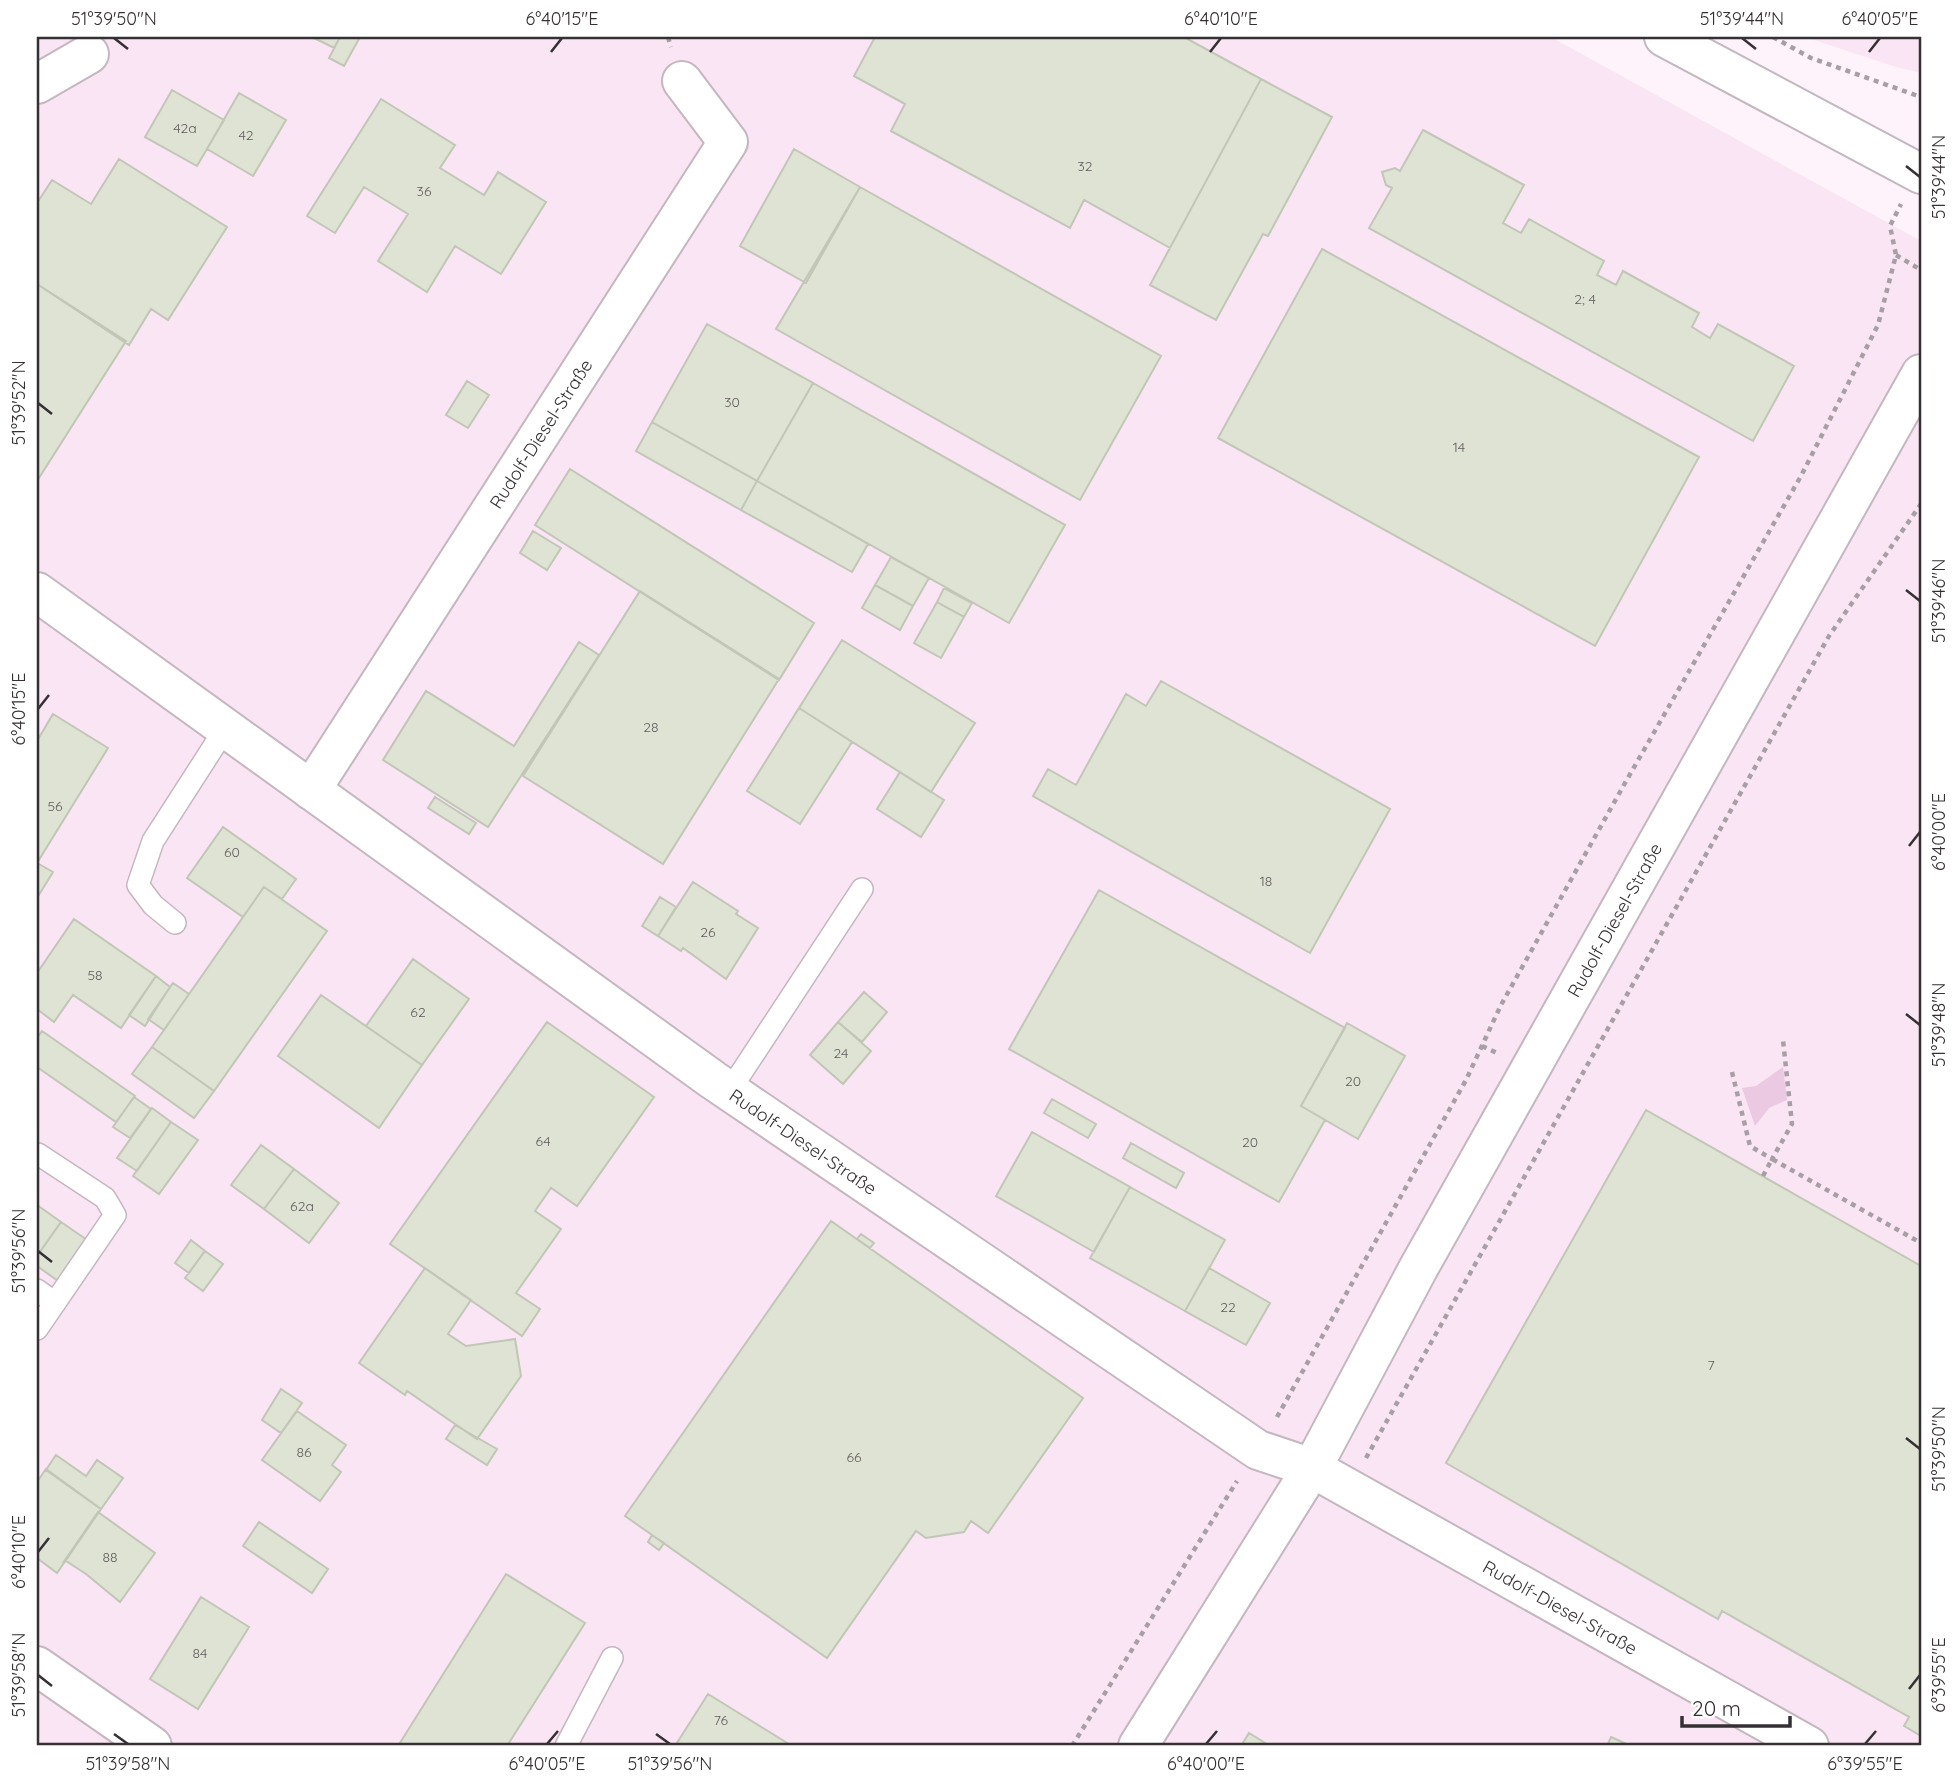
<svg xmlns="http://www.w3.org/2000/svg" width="1958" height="1783" font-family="Quicksand,sans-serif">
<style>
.built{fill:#fae5f4}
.green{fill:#ecc9e2}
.building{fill:#dfe3d4;stroke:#c1c6b7;stroke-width:2}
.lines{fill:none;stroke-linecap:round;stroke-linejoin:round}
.service-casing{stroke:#c4b7c0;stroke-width:24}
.minor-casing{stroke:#c4b7c0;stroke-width:42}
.tertiary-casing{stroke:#c4b7c0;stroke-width:42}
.primary-casing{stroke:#c4b7c0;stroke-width:42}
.path{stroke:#a89fa6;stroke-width:4.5;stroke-dasharray:5 5;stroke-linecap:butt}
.service{stroke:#fff;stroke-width:21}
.minor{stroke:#fff;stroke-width:38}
.tertiary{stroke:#fff;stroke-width:38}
.primary{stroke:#fff;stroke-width:38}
.ticks{fill:none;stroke:#353034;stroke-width:2.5}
.labels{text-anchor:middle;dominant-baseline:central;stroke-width:6;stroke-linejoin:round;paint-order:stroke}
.number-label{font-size:14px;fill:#605d5c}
.street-label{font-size:18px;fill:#353034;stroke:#fff}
.neatline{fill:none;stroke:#353034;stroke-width:2.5}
.ticks-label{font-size:18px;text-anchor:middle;fill:#353034}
</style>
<rect width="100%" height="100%" fill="#fff3fb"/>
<path class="built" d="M37,37H1551L1921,241V1746H37Z
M1805,37H1921V73L1896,67Z"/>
<path class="green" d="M1783,1067L1787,1100L1769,1108L1755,1126L1742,1088L1756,1086Z"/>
<path class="building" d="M312,37H340L334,48Z
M340,37H360L344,66L329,58Z
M875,37H1184L1261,79L1170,248L1084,200L1070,228L891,131L905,104L854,76Z
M1261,79L1332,117L1268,236L1263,234L1216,320L1150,285Z
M172,90L224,120L197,166L145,137Z
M239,93L286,120L253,176L207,149Z
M381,99L455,145L440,168L484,195L498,172L546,202L501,274L455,246L427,292L378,261L408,214L364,187L335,233L307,216Z
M1423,130L1524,185L1503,223L1521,233L1529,219L1604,261L1597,275L1616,285L1623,271L1699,313L1692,327L1710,338L1718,324L1794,366L1753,441L1369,228L1392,188L1386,185L1382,172L1395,168L1400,171Z
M794,149L860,187L806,283L740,246Z
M119,159L227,227L168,320L151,309L129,345L37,284V203L52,180L91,204Z
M860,187L1161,356L1080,500L776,329Z
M1322,249L1699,457L1595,646L1218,438Z
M37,284L126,341L37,481Z
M707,324L813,383L757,481L652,422Z
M467,381L489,395L468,428L446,415Z
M813,383L1065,525L1009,623L757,481Z
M652,422L757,481L741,510L636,451Z
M570,469L814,623L779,680L535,525Z
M757,481L868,544L852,572L741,510Z
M533,531L561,548L547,570L520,553Z
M891,557L929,578L913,606L875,585Z
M875,585L913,606L900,630L862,608Z
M944,588L972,603L964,617L937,602Z
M640,591L779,679L663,864L523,776Z
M937,602L964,617L941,658L914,643Z
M842,640L975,723L931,792L799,708Z
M579,642L599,655L488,827L383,760L426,691L514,746Z
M1161,681L1390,809L1310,953L1033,796L1048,769L1076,785L1126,694L1146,706Z
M799,708L852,742L800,824L747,791Z
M53,714L108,748L37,863V741Z
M900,772L944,800L921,837L877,809Z
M435,797L476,823L469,834L428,808Z
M223,827L296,879L282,899L264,887L243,917L187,878Z
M37,863L53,872L37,898Z
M693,882L738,911L736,914L758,928L726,979L683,948L681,951L658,936Z
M264,887L327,931L214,1091L152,1047Z
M1099,890L1345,1028L1301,1106L1325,1120L1279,1202L1009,1049Z
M660,897L676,907L658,936L642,926Z
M74,919L156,976L121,1028L73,995L54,1022L37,1009V973Z
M413,959L469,999L422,1065L366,1026Z
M156,976L170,987L145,1026L129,1015Z
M173,983L189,994L164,1030L148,1019Z
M864,992L887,1012L862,1042L838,1022Z
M321,995L422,1065L379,1128L278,1056Z
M547,1022L654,1097L577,1206L551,1188L535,1211L561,1229L516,1293L540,1309L522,1336L390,1244Z
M838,1022L871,1051L843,1084L810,1055Z
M1347,1023L1405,1056L1358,1139L1301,1106Z
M42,1031L135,1096L116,1122L37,1067V1038Z
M152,1047L214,1091L194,1118L132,1074Z
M134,1097L151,1109L130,1138L113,1127Z
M1052,1099L1096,1124L1088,1138L1044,1113Z
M152,1108L171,1122L137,1171L117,1158Z
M1646,1110L1921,1266V1736L1904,1726L1909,1717L1722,1611L1718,1619L1446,1463Z
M171,1122L198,1140L159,1194L133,1176Z
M1032,1132L1130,1187L1094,1252L996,1196Z
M1131,1143L1184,1173L1176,1188L1123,1158Z
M261,1145L294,1169L264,1209L231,1185Z
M294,1169L339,1203L309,1243L264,1209Z
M1130,1187L1225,1240L1185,1311L1090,1258Z
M37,1205L61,1222L37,1256Z
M831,1221L1083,1398L988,1533L971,1521L964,1532L926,1538L916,1531L827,1658L625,1516Z
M61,1222L90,1242L61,1283L37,1266V1256Z
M861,1234L874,1243L870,1248L857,1239Z
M191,1240L205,1251L189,1273L175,1263Z
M205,1251L223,1264L203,1291L185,1278Z
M425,1268L471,1300L448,1334L466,1346L515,1339L521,1376L477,1439L407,1391L405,1395L359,1363Z
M1209,1268L1270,1303L1246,1345L1185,1311Z
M281,1389L302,1403L281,1433L262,1420Z
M297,1411L346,1445L332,1465L341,1472L320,1501L262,1460Z
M455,1425L497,1449L487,1465L446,1439Z
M56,1455L86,1476L97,1460L123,1478L101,1509L46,1470Z
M46,1469L101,1509L57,1573L37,1558V1482Z
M98,1512L155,1553L120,1602L86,1574L66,1561L63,1563Z
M259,1522L328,1569L312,1593L243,1546Z
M652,1535L664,1543L659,1550L648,1542Z
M506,1574L585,1623L507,1746H398Z
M201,1597L249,1627L198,1709L150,1679Z
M708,1694L792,1746H675Z
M1249,1733L1270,1746H1241Z
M1611,1737L1631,1746H1607Z"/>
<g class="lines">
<defs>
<path id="service" d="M175,923L153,905L138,885L153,841L225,729
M730,1090L862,889
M37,1290L55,1303
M37,1329L115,1215L105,1198L38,1154
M566,1746L612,1658"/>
<g id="minor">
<path d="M37,84L89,54"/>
<path id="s1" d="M37,592L713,1080L1258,1450L1312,1468L1809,1746"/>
<path id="s2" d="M311,790L728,142L682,81"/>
<path d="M37,1666L152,1746"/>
</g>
<g id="tertiary">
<path id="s3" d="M1138,1746L1312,1468L1419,1267L1921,374"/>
</g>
<path id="primary" d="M1664,37L1921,174"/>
</defs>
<use href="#service" class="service-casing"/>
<use href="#minor" class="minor-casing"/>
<use href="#tertiary" class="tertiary-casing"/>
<use href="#primary" class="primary-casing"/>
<path class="path" d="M668,37L671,47
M1773,37L1811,58L1921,97
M1896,255L1921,270
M1482,1046L1497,1053
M1732,1072L1750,1146L1772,1159L1792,1124L1783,1040
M1763,1176L1772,1159L1921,1243
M1277,1417L1466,1080L1501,1005L1625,783L1801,476L1878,325L1896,255L1890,226L1901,204
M1366,1458L1829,636L1921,504
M1072,1746L1237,1481"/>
<use href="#service" class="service"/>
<use href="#minor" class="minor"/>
<use href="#tertiary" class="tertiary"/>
<use href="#primary" class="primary"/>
</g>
<path class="ticks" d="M114,38L128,49M1742,38L1756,49M551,52L562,38M1210,52L1221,38M1869,52L1880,38M1906,166L1920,177M38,403L52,414M1906,590L1920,601M38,709L49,695M1909,846L1920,832M1906,1014L1920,1025M38,1251L52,1262M1906,1438L1920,1449M38,1552L49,1538M38,1675L52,1686M1909,1689L1920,1675M114,1734L128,1744M656,1734L670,1744M547,1744L558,1731M1206,1744L1217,1731M1865,1744L1876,1731"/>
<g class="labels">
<g class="number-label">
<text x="185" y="128">42a</text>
<text x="246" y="135">42</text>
<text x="1085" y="166">32</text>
<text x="424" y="191">36</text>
<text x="1585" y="299">2; 4</text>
<text x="732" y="402">30</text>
<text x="1459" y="447">14</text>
<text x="651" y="727">28</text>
<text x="55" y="806">56</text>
<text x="232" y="852">60</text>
<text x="1266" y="881">18</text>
<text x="708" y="932">26</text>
<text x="95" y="975">58</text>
<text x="418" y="1012">62</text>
<text x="841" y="1053">24</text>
<text x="1353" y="1081">20</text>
<text x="543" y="1141">64</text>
<text x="1250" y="1142">20</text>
<text x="302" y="1206">62a</text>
<text x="1228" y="1307">22</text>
<text x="1711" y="1365">7</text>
<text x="304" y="1452">86</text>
<text x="854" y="1457">66</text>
<text x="110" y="1557">88</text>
<text x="200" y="1653">84</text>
<text x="721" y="1720">76</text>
</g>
<g class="street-label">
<text stroke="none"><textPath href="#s2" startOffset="424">Rudolf-Diesel-Straße</textPath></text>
<text stroke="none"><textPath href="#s3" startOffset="954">Rudolf-Diesel-Straße</textPath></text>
<text stroke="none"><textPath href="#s1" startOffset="943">Rudolf-Diesel-Straße</textPath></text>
<text stroke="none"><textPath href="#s1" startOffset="1834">Rudolf-Diesel-Straße</textPath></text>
</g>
</g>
<rect width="1958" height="1783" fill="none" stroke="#ffffff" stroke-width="77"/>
<path d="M1682 1716v10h108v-10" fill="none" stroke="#353034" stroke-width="3.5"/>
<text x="1692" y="1716" font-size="21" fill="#353034" stroke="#ffffff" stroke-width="5" paint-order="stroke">20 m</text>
<rect x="38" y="38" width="1882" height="1706" class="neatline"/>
<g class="ticks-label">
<text x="114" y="25">51°39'50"N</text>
<text x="562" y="25">6°40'15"E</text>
<text x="1221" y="25">6°40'10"E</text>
<text x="1742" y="25">51°39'44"N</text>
<text x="1880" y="25">6°40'05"E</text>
<text transform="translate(1939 177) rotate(-90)" y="6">51°39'44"N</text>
<text transform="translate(19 403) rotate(-90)" y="6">51°39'52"N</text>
<text transform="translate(1939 601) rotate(-90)" y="6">51°39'46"N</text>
<text transform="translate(19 709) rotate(-90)" y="6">6°40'15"E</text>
<text transform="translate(1939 832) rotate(-90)" y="6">6°40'00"E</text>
<text transform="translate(1939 1025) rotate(-90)" y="6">51°39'48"N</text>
<text transform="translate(19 1251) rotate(-90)" y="6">51°39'56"N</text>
<text transform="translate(1939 1449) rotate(-90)" y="6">51°39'50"N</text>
<text transform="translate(19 1552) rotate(-90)" y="6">6°40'10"E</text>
<text transform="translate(19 1675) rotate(-90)" y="6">51°39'58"N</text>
<text transform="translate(1939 1675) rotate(-90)" y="6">6°39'55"E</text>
<text x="128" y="1770">51°39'58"N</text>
<text x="547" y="1770">6°40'05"E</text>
<text x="670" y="1770">51°39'56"N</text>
<text x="1206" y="1770">6°40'00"E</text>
<text x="1865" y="1770">6°39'55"E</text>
</g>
</svg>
